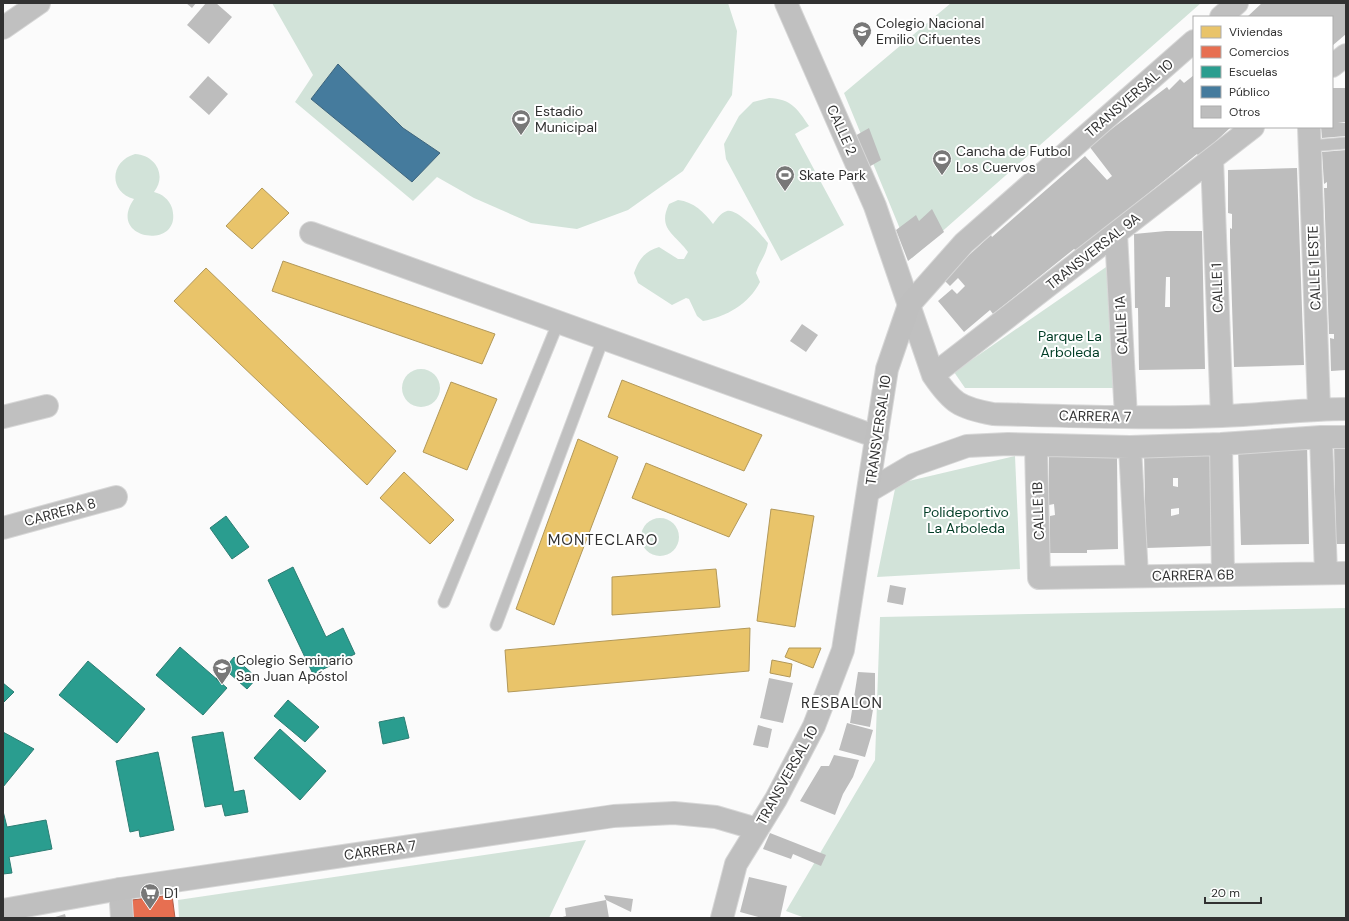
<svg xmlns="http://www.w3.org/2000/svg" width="1349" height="921" font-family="'DM Sans',sans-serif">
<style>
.green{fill:#d2e3d9}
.homes{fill:#e9c46a;stroke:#b29859}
.shops{fill:#e76f51;stroke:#b05c47}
.schools{fill:#2a9d8f;stroke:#2c7d73}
.public{fill:#457b9d;stroke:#3f657d}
.building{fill:#bdbdbd;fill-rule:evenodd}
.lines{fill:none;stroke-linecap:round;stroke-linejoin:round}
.lane-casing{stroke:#d7d7d7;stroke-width:13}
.street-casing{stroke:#d7d7d7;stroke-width:24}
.secondary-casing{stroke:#d7d7d7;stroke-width:24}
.lane{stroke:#c0c0c0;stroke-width:11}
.street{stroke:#c0c0c0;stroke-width:22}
.secondary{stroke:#bfbfbf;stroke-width:22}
.labels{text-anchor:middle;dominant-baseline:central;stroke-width:4;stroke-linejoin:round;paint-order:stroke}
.poi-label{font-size:14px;fill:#313131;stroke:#fff;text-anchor:start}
.street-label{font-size:14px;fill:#313131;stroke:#fff}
.park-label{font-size:14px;fill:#003c25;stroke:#fff}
.neighbourhood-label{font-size:15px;letter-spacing:1px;fill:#313131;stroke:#fff}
</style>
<rect width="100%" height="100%" fill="#fbfbfb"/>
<path class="green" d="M272,3H728L737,31L732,95L683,171L628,210L577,229L531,223L474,198L437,177L413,201L295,102L313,75Z
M951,3H1201L912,258L844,93Z
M769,98C791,99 797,108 809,126L795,134L844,225L781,261L726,159L724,144L739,116L753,102Z
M135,154C156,155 167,176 154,192C162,194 169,199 172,208C184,251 105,241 134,199C108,192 110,161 135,154Z
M678,200C694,202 704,212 713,224C717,219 720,213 727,211C737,208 762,235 768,243C766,256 759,262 756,273L760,282C749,304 726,317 703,321L697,316L689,299L686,298L672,305L638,283L634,273C639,259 645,251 659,247L678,259H684L688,252C675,234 657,229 669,204Z
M1109,265L1117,388H965L954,372Z
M402 388a19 19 0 1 1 38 0a19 19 0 1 1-38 0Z
M1015,456L1020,569L877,577L896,484Z
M641 537a19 19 0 1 1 38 0a19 19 0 1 1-38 0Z
M1346,608V918H805L786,911L875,760L880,617Z
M586,840L549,918H179L178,900Z"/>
<path class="homes" d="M262,188L289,213L252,249L226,226Z
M283,261L495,334L482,364L272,291Z
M206,268L396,451L367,485L174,301Z
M622,380L762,435L744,471L608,417Z
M451,382L497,399L467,470L423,452Z
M578,439L618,457L554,625L516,609Z
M646,463L747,504L729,537L632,498Z
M404,472L454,520L430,544L380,498Z
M771,509L814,516L795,627L757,621Z
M716,569L720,607L612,615V577Z
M750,628L749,671L508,692L505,650Z
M789,648H821L813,668L785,657Z
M772,660L792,664L790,677L770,673Z"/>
<path class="shops" d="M172,895L175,918H126L124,901Z"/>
<path class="schools" d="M226,516L249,547L232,559L210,528Z
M293,567L326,637L343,628L355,654L313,674L268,580Z
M180,647L227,688L203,715L156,675Z
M234,657L257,678L247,689L229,673L221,683L216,679Z
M88,661L145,709L117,743L59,695Z
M3,683L14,692L3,703Z
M288,700L319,727L305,742L274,716Z
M404,717L409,738L383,744L379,722Z
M280,729L326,771L300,800L254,758Z
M3,732L34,749L3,787Z
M223,732L234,792L244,790L248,812L225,816L222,804L205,807L192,737Z
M158,752L174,830L140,837L139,830L130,832L116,761Z
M3,811L7,827L46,820L52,849L9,857L12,873L3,874Z"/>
<path class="public" d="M338,64L403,128L440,153L412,182L311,99Z"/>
<path class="building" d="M186,3H196L192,8Z
M206,3H216L232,17L209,44L187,25Z
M1262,3H1346V34L1332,46V17H1247Z
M1194,75V127H1231L1199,157L1197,154L1077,251L1074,249L993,314L990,310L964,332L938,301L952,289L957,294L965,286L958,278L950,286L943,279L991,235L992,237L1085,156L1107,180L1112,176L1089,146L1167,87L1169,90L1180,79L1184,83Z
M208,76L228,94L209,115L189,97Z
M1332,88H1346V122H1338L1346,123V136L1322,138L1321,127H1332Z
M869,128L881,160L867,168L853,137Z
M1346,150V370L1331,371L1330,338L1334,339V334H1329L1324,188H1327V182L1324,184L1322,152Z
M1297,168L1304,365L1234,367L1230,242V228L1232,229V214L1228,213V170Z
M932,209L944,232L908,261L896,230L916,215L919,221Z
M1166,231H1202L1205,369L1139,370L1138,308H1135L1134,234ZM1166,277H1170V307H1165Z
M802,324L818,335L806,352L790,341Z
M1307,442L1309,544L1241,545L1238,445Z
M1334,442H1346V544H1336Z
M1213,447L1214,470L1210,471L1211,546L1146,548L1144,449ZM1173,478H1178V487L1173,486ZM1179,508V514L1171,516V509Z
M1049,448L1117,457L1118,549L1087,550V553H1047L1049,535H1050V516L1055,515L1054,504L1049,505Z
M890,585L906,588L903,605L887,602Z
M858,672L875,673V698L870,727L850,723Z
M769,678L793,683L783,723L760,718Z
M847,723L873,730L865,757L839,750Z
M758,725L772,729L768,748L753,745Z
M834,755L859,760L853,777L843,794L835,815L800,801L821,766H829Z
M770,833L826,855L821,866L793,854L791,859L763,849Z
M749,877L787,886L780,918H762L740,912Z
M604,895L633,899L631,912L606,900Z
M606,900L609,918H559L566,916L565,908Z
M65,914L66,918H52Z"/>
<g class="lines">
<defs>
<path id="lane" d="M1310,146L1346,143
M444,602L558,323
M496,625L603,339"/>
<path id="street" d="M786,3L875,206L933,375C952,403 960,408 993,414C1069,416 1146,419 1222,416C1263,415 1304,409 1346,409
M3,28L39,3
M1332,66L1346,55
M1309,127L1319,409
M1212,159L1222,416
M311,233L877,437
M1116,234L1126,417
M933,375L1253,127
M3,417L47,406
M1321,437L1326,573
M1221,444L1223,575
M1036,445L1039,578L1346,573
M1130,447L1137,576
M869,491L913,465L967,446L1008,444L1130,447L1221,444L1321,437H1346
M3,528L116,497
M120,889L122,918"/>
<path id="secondary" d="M1221,17L1237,3
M3,910L120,889L614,816L674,813L716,817L757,829
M722,918L736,864L776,799L814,726L843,650L887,369L909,305L964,243L1194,41"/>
</defs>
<use href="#lane" class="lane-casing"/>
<use href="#street" class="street-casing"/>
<use href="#secondary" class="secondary-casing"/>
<use href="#lane" class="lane"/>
<use href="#street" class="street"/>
<use href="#secondary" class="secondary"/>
</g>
<defs>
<symbol id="school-pin" viewBox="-11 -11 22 30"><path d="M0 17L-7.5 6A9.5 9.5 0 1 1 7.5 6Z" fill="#787878" stroke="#fff"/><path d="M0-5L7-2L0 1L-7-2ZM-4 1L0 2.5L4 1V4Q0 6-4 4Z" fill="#fff"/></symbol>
<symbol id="stadium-pin" viewBox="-11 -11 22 30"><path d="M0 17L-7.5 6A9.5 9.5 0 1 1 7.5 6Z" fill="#787878" stroke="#fff"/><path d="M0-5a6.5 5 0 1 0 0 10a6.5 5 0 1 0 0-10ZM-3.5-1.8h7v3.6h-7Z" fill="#fff"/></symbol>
<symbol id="supermarket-pin" viewBox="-11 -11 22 30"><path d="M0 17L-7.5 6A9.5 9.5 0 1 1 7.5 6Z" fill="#787878" stroke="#fff"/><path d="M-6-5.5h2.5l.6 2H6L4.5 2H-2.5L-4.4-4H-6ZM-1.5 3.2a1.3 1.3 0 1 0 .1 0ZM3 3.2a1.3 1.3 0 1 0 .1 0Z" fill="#fff"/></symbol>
</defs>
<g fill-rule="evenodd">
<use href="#school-pin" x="851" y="20" width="22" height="30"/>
<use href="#stadium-pin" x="510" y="108" width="22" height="30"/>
<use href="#stadium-pin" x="931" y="148" width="22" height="30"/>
<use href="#stadium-pin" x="774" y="164" width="22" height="30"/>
<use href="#school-pin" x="211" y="657" width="22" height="30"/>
<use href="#supermarket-pin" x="139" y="882" width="22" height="30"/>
</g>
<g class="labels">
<g class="poi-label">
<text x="876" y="23">Colegio Nacional<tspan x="876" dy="16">Emilio Cifuentes</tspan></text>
<text x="535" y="111">Estadio<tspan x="535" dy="16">Municipal</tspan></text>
<text x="956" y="151">Cancha de Futbol<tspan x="956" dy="16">Los Cuervos</tspan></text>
<text x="799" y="175">Skate Park</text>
<text x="236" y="660">Colegio Seminario<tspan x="236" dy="16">San Juan Apóstol</tspan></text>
<text x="164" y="893">D1</text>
</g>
<g class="street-label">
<text transform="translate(1129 98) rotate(-41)">TRANSVERSAL 10</text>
<text transform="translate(842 130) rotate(66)">CALLE 2</text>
<text transform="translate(1093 251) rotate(-38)">TRANSVERSAL 9A</text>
<text transform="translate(1314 268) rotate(-92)">CALLE 1 ESTE</text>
<text transform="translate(1217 288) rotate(-92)">CALLE 1</text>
<text transform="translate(1121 325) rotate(-93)">CALLE 1A</text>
<text transform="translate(1095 416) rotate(1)">CARRERA 7</text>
<text transform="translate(878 430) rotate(-82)">TRANSVERSAL 10</text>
<text transform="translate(1038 511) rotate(-92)">CALLE 1B</text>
<text transform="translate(60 512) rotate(-15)">CARRERA 8</text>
<text transform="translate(1193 575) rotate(-1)">CARRERA 6B</text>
<text transform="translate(787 775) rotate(-61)">TRANSVERSAL 10</text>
<text transform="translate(380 850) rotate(-8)">CARRERA 7</text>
</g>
<g class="park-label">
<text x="1070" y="336">Parque La<tspan x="1070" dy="16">Arboleda</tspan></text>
<text x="966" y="512">Polideportivo<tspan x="966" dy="16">La Arboleda</tspan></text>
</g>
<g class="neighbourhood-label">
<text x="603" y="540">MONTECLARO</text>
<text x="842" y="703">RESBALON</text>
</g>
</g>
<rect width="1349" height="921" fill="none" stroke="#313131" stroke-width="8"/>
<rect x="1193" y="16" width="140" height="112" fill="#ffffff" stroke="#adadad"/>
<rect x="1201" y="26" width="20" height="12" fill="#e9c46a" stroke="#adadad"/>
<text x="1229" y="36" font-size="12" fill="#313131">Viviendas</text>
<rect x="1201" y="46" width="20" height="12" fill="#e76f51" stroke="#adadad"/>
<text x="1229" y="56" font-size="12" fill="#313131">Comercios</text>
<rect x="1201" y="66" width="20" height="12" fill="#2a9d8f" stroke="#adadad"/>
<text x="1229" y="76" font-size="12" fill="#313131">Escuelas</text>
<rect x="1201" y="86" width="20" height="12" fill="#457b9d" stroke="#adadad"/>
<text x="1229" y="96" font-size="12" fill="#313131">Público</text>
<rect x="1201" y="106" width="20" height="12" fill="#bdbdbd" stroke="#adadad"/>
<text x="1229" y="116" font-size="12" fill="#313131">Otros</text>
<path d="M1205 897v6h56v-6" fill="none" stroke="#313131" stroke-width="2"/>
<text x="1211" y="897" font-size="12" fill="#313131" stroke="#ffffff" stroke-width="3" paint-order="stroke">20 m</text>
</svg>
